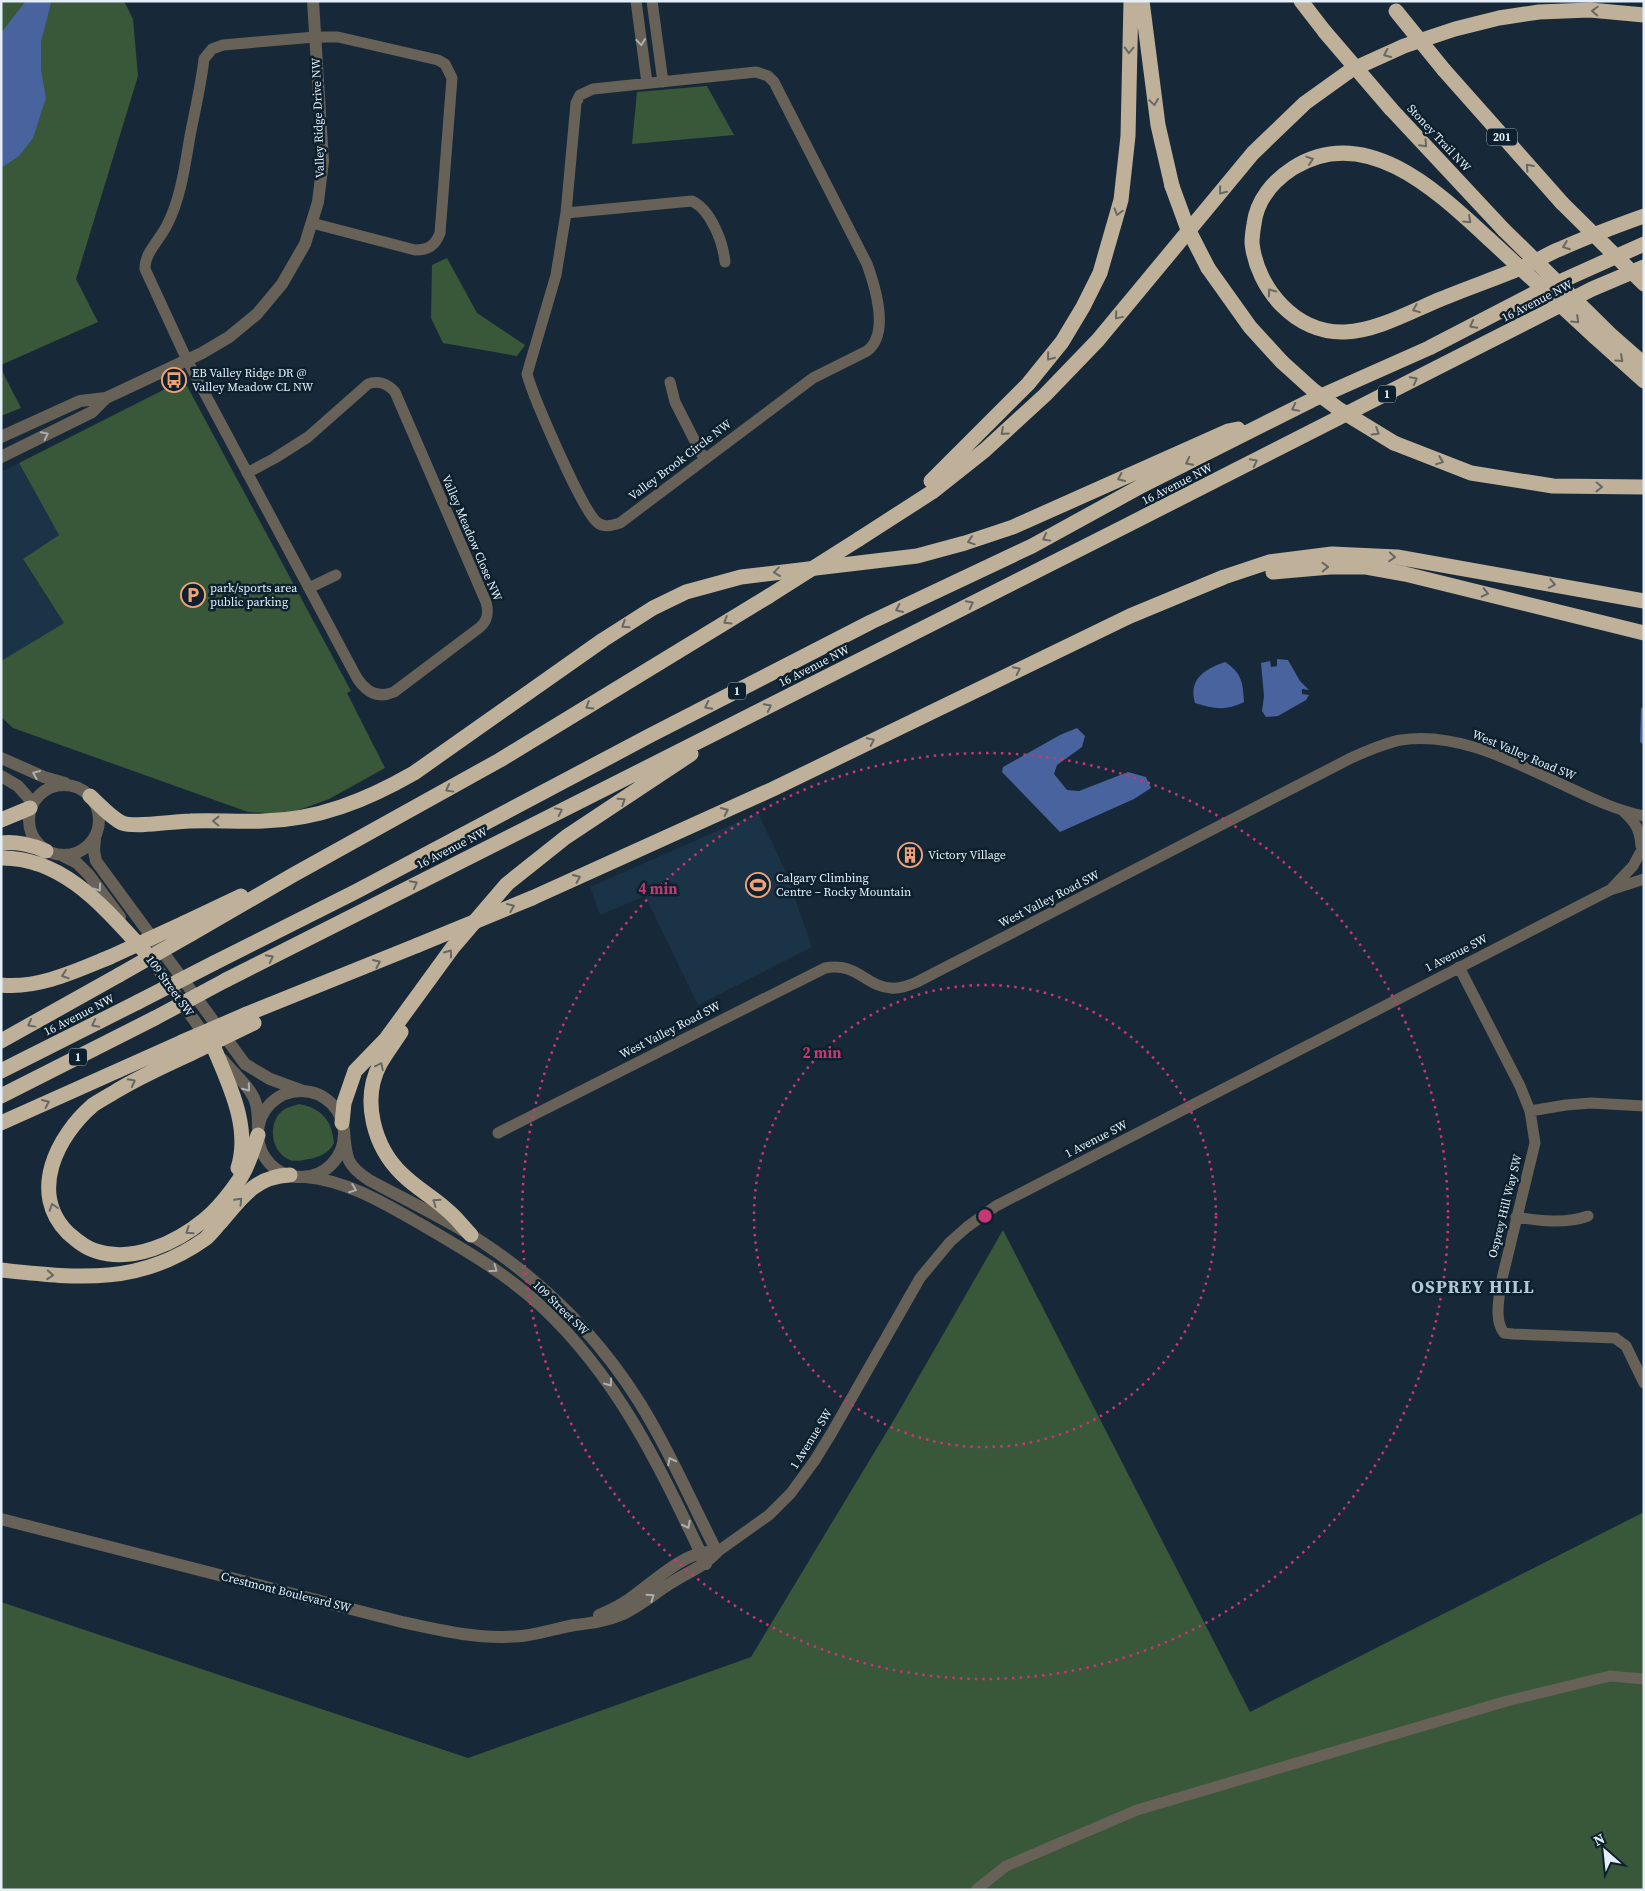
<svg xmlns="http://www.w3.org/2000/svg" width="1645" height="1891" font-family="'Source Serif 4',serif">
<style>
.built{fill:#1a3346}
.green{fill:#395739}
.water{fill:#48639e}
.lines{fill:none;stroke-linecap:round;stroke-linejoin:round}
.minor{stroke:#676157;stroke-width:11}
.tertiary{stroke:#676157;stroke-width:12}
.motorway{stroke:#bfb099;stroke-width:15}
.motorway-bridge{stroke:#bfb099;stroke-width:15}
.oneway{stroke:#666864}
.oneway2{stroke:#acafb0}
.ring{fill:none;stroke:#c73873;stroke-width:2.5;stroke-dasharray:2.5 5}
.labels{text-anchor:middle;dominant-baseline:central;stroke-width:5;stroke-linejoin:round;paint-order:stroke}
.shield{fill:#0d202e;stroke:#a4b1bc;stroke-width:1}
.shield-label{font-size:11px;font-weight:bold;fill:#e4eff9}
.street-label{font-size:12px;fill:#e4eff9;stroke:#0d202e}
.poi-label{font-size:12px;fill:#e4eff9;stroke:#0d202e;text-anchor:start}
.district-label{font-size:18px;font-weight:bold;letter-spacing:1px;fill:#b1c8db;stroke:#0d202e}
.centre{fill:#c73873;stroke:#0d202e;stroke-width:2.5}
.ring-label{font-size:15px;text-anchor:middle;font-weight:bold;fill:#c73873;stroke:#0d202e;stroke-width:5;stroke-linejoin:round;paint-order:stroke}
</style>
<rect width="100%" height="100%" fill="#172938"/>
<path class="built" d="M19,463L60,535L23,560L64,623L1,661V472Z
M758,813L785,870L812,947L698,1005L645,896L600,915L590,887Z"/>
<path class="green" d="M1,1H124L133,19L138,76L76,279L98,322L1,365Z
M707,86L734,135L632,144L637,92Z
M447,258L477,313L525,345L517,356L443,343L431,318L432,265Z
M1,369L21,408L1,416Z
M175,384L187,386L351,691L347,693L385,768L329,799L288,814L248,812L13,728L1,717V661L64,623L23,559L59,535L19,463Z
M299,1104C321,1108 332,1120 334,1143C329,1153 320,1157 309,1159C303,1160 296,1162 290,1160C271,1153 267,1124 282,1111C287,1107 293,1106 299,1104Z
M1003,1230L1250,1712L1644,1512V1890H1V1602L468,1758L751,1657L898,1413Z"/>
<path class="water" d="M26,1H49L51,3L41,42V70L46,98L33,138L19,156L1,168V33Z
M1277,659L1288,660L1300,681L1309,690L1302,689V694L1309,695L1306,700L1278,716L1266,717L1262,711L1264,696L1261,663L1270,661L1271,667L1277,666Z
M1225,662C1242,673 1243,683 1244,702C1226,711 1214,709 1195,703C1188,679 1205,669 1225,662Z
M1644,707V745L1640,742L1641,708Z
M1077,728L1085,736L1082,747L1057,765L1054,774L1067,790L1079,791L1128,772L1146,777L1151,788L1134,799L1060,832L1002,772L1003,767L1060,735Z"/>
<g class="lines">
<path class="minor" d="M636,1L647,83
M652,1L663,82
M756,72L768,76L774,82L867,264C875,286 890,334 867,351L813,378L620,523C613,525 605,528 598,523C583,513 533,396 527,374L556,275L566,213L576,103L580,95L593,89Z
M566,213L692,201C711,210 723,242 725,262
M670,382L675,402L704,459
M247,473L275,458L308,437L368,384C378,380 388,384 395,392L486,602C489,613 488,621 479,628L394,692C378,699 366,692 357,678L187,360L145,269C144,253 160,240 167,225C181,198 185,165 190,136C195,110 201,85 204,59L212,49L223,45L315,37H338L438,60L445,64L452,78L440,233C435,246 428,250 415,250L312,223
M309,588L336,575
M1624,812C1636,823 1640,830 1641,846
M1613,887L1633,866L1640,853
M1459,967L1520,1086L1530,1111L1535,1143L1501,1283C1499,1299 1494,1320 1504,1333L1513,1334L1615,1338L1626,1346L1644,1383
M1530,1111L1566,1105L1591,1103L1644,1106
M498,1133L825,968C858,962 864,986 891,988C900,989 908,986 917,982L1351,758C1367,751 1384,743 1401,740C1461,731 1519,765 1572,789C1595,800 1619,811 1644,816
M1516,1217C1540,1221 1566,1224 1588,1216
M717,1552L769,1515L791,1493L815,1460L831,1434L920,1278L950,1242L967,1227L996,1206L1610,890L1644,879
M976,1890L1006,1866L1137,1810L1507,1701L1610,1676L1644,1679"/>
<path class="tertiary" d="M1,437L80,401L106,398L202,353L229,337L257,314L282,284L305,244L318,202L323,161L313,1
M1,457L92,412L106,398
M1,758L44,777L65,783
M1,776L18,786L33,803
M29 820a35 35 0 1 1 70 0a35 35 0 1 1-70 0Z
M95,838L94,851L96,861L245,1064L270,1079L303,1091
M63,856L77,863L89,875L120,917
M145,951L209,1041
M222,1059C232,1072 253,1089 256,1104C258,1112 258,1120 258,1128
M258 1134a43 43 0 1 1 86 0a43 43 0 1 1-86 0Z
M344,1131C346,1157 346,1165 369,1180C406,1200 446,1219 482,1242C544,1283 598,1337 638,1400C668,1448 691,1501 717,1552
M306,1177C349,1181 387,1205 424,1226C465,1250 507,1274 542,1307C620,1380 661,1470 706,1564
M1,1519L402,1622C442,1631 481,1640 522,1636C540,1634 557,1628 575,1625C592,1623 607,1621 623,1614C640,1606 655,1593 671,1583C689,1571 701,1569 717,1552
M599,1615C609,1611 619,1606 628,1600C649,1586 682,1553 708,1552"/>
<path class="motorway" d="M1142,1L1158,125L1172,186
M1301,1L1325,32
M1444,70L1562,203
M1391,109L1504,230
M1489,239C1438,192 1366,122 1293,168C1273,181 1257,200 1254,224C1253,230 1252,237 1252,243C1257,289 1296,334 1345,332C1376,331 1412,311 1441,299C1470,287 1500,277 1528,265C1539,260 1549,253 1560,249C1587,237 1616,226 1644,216
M1208,268L1250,327L1282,362
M1595,337L1644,381
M1613,337L1644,364
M1394,443L1471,473L1553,486L1644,487
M931,481L1028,384L1062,342L1083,307L1100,273L1121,200L1128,136L1131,1
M859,539L932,492L985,450L1045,395L1098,340L1253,153L1305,103L1351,70L1404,46L1455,29L1499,18L1539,12L1590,10L1644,15
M1273,572L1330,567H1366L1405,574L1644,633
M90,796C100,805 110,817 122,823C136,828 174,821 190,821C215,820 239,822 263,821C318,820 367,800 414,773L603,640L653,608L686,592L741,577L917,556L965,543L1013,527L1228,431L1238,429
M1,820L30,808
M1,843C15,841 33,845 46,851
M1,858C65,857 107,911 147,954
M532,898L773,789L1130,616L1224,577L1269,562L1332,554L1397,557L1644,601
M184,923L241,896
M191,934L293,875L500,760L769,596
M214,963L357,891L649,736L871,622L1032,546L1143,485L1264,424L1312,400L1429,348L1537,292L1644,244
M226,980C681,748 1138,522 1592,289L1644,267
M1,985C38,989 76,971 110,957
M247,1014L418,945
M401,1032C394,1043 386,1053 380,1064C361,1100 374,1147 402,1174C416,1188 433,1197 447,1210C456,1217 463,1227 471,1235
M1,1041L119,975
M214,1048C229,1084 251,1128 238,1168
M190,1054C164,1066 137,1078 113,1093C106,1097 99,1101 93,1105C57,1136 28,1193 68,1233C76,1240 85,1248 96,1251C133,1263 176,1243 204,1220C218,1209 231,1192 241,1177C249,1165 253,1149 258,1135
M1,1071L138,1002
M1,1096L155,1018
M1,1123L182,1042
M342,1123L344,1103L355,1071L386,1039L453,947L507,884L566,837L691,754
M1,1270C77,1278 139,1286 205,1239C211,1234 216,1227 221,1222C241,1198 256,1176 290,1175"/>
<path class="motorway-bridge" d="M1396,11L1444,70
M1325,32L1391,109
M1172,186L1187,227L1208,268
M1562,203L1644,284
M1504,230L1613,337
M1489,239L1595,337
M1282,362L1313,390L1340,410L1394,443
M769,596L859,539
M418,945L532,898
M110,957L184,923
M119,975L191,934
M138,1002L214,963
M155,1018L226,980
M182,1042L247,1014
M190,1054L254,1023"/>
</g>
<defs><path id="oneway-chevron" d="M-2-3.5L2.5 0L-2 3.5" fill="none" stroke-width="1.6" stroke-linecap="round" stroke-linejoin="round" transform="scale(1.25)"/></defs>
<g class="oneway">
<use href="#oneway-chevron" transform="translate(1595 11) rotate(-177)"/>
<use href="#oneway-chevron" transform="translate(1129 50) rotate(92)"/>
<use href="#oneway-chevron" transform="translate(1387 54) rotate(155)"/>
<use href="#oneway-chevron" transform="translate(1154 102) rotate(82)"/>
<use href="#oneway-chevron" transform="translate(1424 144) rotate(47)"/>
<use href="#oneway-chevron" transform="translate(1310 160) rotate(-18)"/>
<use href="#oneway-chevron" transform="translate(1529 167) rotate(-132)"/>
<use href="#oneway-chevron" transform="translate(1222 191) rotate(129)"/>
<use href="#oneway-chevron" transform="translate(1118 212) rotate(106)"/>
<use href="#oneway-chevron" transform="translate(1468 220) rotate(43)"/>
<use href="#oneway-chevron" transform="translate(1566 246) rotate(159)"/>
<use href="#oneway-chevron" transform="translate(1271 292) rotate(-125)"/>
<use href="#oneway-chevron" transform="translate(1416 309) rotate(158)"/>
<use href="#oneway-chevron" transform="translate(1118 316) rotate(130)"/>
<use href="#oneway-chevron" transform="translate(1576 320) rotate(43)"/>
<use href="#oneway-chevron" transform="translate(1473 325) rotate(152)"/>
<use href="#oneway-chevron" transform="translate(1050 357) rotate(129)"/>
<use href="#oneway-chevron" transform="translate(1620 359) rotate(42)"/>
<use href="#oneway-chevron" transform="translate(1414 380) rotate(-27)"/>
<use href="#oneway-chevron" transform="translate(1295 408) rotate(153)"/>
<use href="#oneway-chevron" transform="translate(1004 432) rotate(138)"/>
<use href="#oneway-chevron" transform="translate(1376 432) rotate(32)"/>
<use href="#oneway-chevron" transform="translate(1440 461) rotate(21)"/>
<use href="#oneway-chevron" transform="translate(1189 462) rotate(153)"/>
<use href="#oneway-chevron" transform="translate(1254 462) rotate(-27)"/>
<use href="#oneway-chevron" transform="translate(1121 478) rotate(156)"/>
<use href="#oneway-chevron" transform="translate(1599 487) rotate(1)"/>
<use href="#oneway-chevron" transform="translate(1046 538) rotate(151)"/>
<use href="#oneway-chevron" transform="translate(971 541) rotate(162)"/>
<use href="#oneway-chevron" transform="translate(1392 557) rotate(4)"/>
<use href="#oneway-chevron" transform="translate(1325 567) rotate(-2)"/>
<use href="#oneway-chevron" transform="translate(777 572) rotate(173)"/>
<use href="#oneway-chevron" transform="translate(1552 584) rotate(11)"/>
<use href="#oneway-chevron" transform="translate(1485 593) rotate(13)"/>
<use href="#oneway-chevron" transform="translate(970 604) rotate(-27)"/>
<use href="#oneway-chevron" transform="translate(899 609) rotate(155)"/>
<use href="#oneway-chevron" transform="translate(727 621) rotate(148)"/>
<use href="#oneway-chevron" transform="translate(625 625) rotate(147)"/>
<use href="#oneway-chevron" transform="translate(1017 670) rotate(-26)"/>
<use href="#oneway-chevron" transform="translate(589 706) rotate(148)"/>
<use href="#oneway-chevron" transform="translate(708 706) rotate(153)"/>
<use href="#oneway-chevron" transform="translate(768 707) rotate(-27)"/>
<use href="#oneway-chevron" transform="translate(871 741) rotate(-26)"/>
<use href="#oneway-chevron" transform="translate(449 789) rotate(151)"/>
<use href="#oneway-chevron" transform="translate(622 801) rotate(-33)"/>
<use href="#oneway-chevron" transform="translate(559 811) rotate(-26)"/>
<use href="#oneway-chevron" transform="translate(725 811) rotate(-25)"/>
<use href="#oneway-chevron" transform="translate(216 821) rotate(-179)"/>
<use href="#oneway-chevron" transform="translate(577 878) rotate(-24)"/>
<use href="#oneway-chevron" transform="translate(414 884) rotate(-27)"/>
<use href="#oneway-chevron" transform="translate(511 907) rotate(-23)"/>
<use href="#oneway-chevron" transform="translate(449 953) rotate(-54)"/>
<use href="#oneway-chevron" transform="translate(270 958) rotate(-27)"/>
<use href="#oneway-chevron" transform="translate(377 963) rotate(-23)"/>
<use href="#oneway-chevron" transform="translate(65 975) rotate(161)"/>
<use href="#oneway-chevron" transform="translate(31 1024) rotate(151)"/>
<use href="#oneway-chevron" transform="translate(95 1024) rotate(153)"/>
<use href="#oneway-chevron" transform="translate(380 1066) rotate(-64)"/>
<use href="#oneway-chevron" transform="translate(132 1082) rotate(-28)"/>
<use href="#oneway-chevron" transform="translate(46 1103) rotate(-24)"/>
<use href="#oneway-chevron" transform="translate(239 1201) rotate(-46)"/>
<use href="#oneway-chevron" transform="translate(436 1202) rotate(-145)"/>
<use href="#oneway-chevron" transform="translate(53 1207) rotate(-108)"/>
<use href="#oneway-chevron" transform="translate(189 1231) rotate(146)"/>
<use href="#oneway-chevron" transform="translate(50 1275) rotate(4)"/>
</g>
<g class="oneway2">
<use href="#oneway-chevron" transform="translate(641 42) rotate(83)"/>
<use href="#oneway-chevron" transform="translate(45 435) rotate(-26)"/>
<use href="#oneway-chevron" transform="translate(36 774) rotate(-157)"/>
<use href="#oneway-chevron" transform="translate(98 888) rotate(54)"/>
<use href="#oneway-chevron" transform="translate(247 1088) rotate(51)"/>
<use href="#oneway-chevron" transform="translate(353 1189) rotate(21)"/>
<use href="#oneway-chevron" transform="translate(494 1269) rotate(36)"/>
<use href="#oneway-chevron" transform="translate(609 1383) rotate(54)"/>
<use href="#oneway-chevron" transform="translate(671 1461) rotate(-117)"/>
<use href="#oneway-chevron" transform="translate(687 1525) rotate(63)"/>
<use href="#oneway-chevron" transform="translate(651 1597) rotate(-34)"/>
</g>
<g class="ring">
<circle cx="985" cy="1216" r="231"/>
<circle cx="985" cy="1216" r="463"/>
</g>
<defs>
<symbol id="bus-ring" viewBox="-11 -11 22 22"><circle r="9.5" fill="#0d202e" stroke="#f0a378" stroke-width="1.5"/><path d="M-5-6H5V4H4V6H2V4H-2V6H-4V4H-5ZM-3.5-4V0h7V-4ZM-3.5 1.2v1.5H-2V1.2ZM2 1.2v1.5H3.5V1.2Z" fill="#f0a378"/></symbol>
<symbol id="parking-ring" viewBox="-11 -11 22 22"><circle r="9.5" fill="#0d202e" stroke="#f0a378" stroke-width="1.5"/><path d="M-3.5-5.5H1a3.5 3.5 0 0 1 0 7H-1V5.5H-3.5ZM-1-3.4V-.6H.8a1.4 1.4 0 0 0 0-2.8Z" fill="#f0a378"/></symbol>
<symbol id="building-ring" viewBox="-11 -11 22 22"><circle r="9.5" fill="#0d202e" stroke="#f0a378" stroke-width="1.5"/><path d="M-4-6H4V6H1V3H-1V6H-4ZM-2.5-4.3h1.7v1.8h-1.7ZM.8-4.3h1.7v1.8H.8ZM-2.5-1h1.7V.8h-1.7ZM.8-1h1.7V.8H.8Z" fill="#f0a378"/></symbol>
<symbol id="stadium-ring" viewBox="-11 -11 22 22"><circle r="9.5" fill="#0d202e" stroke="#f0a378" stroke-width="1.5"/><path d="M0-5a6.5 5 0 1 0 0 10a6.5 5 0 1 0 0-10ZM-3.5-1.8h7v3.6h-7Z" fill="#f0a378"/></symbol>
</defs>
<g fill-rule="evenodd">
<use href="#bus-ring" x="160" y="366" width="28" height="28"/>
<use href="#parking-ring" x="179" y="581" width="28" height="28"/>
<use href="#building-ring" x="896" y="841" width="28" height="28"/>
<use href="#stadium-ring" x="744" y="871" width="28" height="28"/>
</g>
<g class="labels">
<g class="shield">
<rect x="1487" y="128.5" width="30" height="17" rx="4"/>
<rect x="1378" y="385.5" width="18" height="17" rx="4"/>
<rect x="728" y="682.5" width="18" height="17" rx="4"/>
<rect x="69" y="1048.5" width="18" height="17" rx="4"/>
</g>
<g class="shield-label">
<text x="1502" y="137">201</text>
<text x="1387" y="394">1</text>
<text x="737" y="691">1</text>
<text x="78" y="1057">1</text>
</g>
<g class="street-label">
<text transform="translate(318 118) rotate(-92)">Valley Ridge Drive NW</text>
<text transform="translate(1439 138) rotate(47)">Stoney Trail NW</text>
<text transform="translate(1537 301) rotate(-27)">16 Avenue NW</text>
<text transform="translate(680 460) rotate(-37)">Valley Brook Circle NW</text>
<text transform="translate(1177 484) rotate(-27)">16 Avenue NW</text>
<text transform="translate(472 538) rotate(67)">Valley Meadow Close NW</text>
<text transform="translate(814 666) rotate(-27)">16 Avenue NW</text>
<text transform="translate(1524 755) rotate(23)">West Valley Road SW</text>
<text transform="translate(452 848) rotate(-27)">16 Avenue NW</text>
<text transform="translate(1049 899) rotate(-27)">West Valley Road SW</text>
<text transform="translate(1456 953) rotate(-27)">1 Avenue SW</text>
<text transform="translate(170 986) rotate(54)">109 Street SW</text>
<text transform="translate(79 1015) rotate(-27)">16 Avenue NW</text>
<text transform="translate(670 1030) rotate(-27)">West Valley Road SW</text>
<text transform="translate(1096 1139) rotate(-27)">1 Avenue SW</text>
<text transform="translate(1505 1206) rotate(-76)">Osprey Hill Way SW</text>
<text transform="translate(561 1308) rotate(44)">109 Street SW</text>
<text transform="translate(811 1439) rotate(-58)">1 Avenue SW</text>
<text transform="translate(286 1592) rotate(14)">Crestmont Boulevard SW</text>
</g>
<g class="poi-label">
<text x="192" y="373">EB Valley Ridge DR @<tspan x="192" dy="14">Valley Meadow CL NW</tspan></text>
<text x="210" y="588">park/sports area<tspan x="210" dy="14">public parking</tspan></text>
<text x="928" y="855">Victory Village</text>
<text x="776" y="878">Calgary Climbing<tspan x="776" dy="14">Centre – Rocky Mountain</tspan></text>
</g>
<g class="district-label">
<text x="1473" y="1286">OSPREY HILL</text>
</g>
</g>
<circle cx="985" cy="1216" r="8" class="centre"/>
<g class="ring-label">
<text x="658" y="894">4 min</text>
<text x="822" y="1058">2 min</text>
</g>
<rect width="1645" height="1891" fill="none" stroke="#e4eff9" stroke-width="5"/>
<g transform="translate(1605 1851) rotate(333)" stroke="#0d202e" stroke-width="4" paint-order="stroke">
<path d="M0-4L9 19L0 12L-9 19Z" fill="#e4eff9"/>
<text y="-8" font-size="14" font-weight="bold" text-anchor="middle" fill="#e4eff9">N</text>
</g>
</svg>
